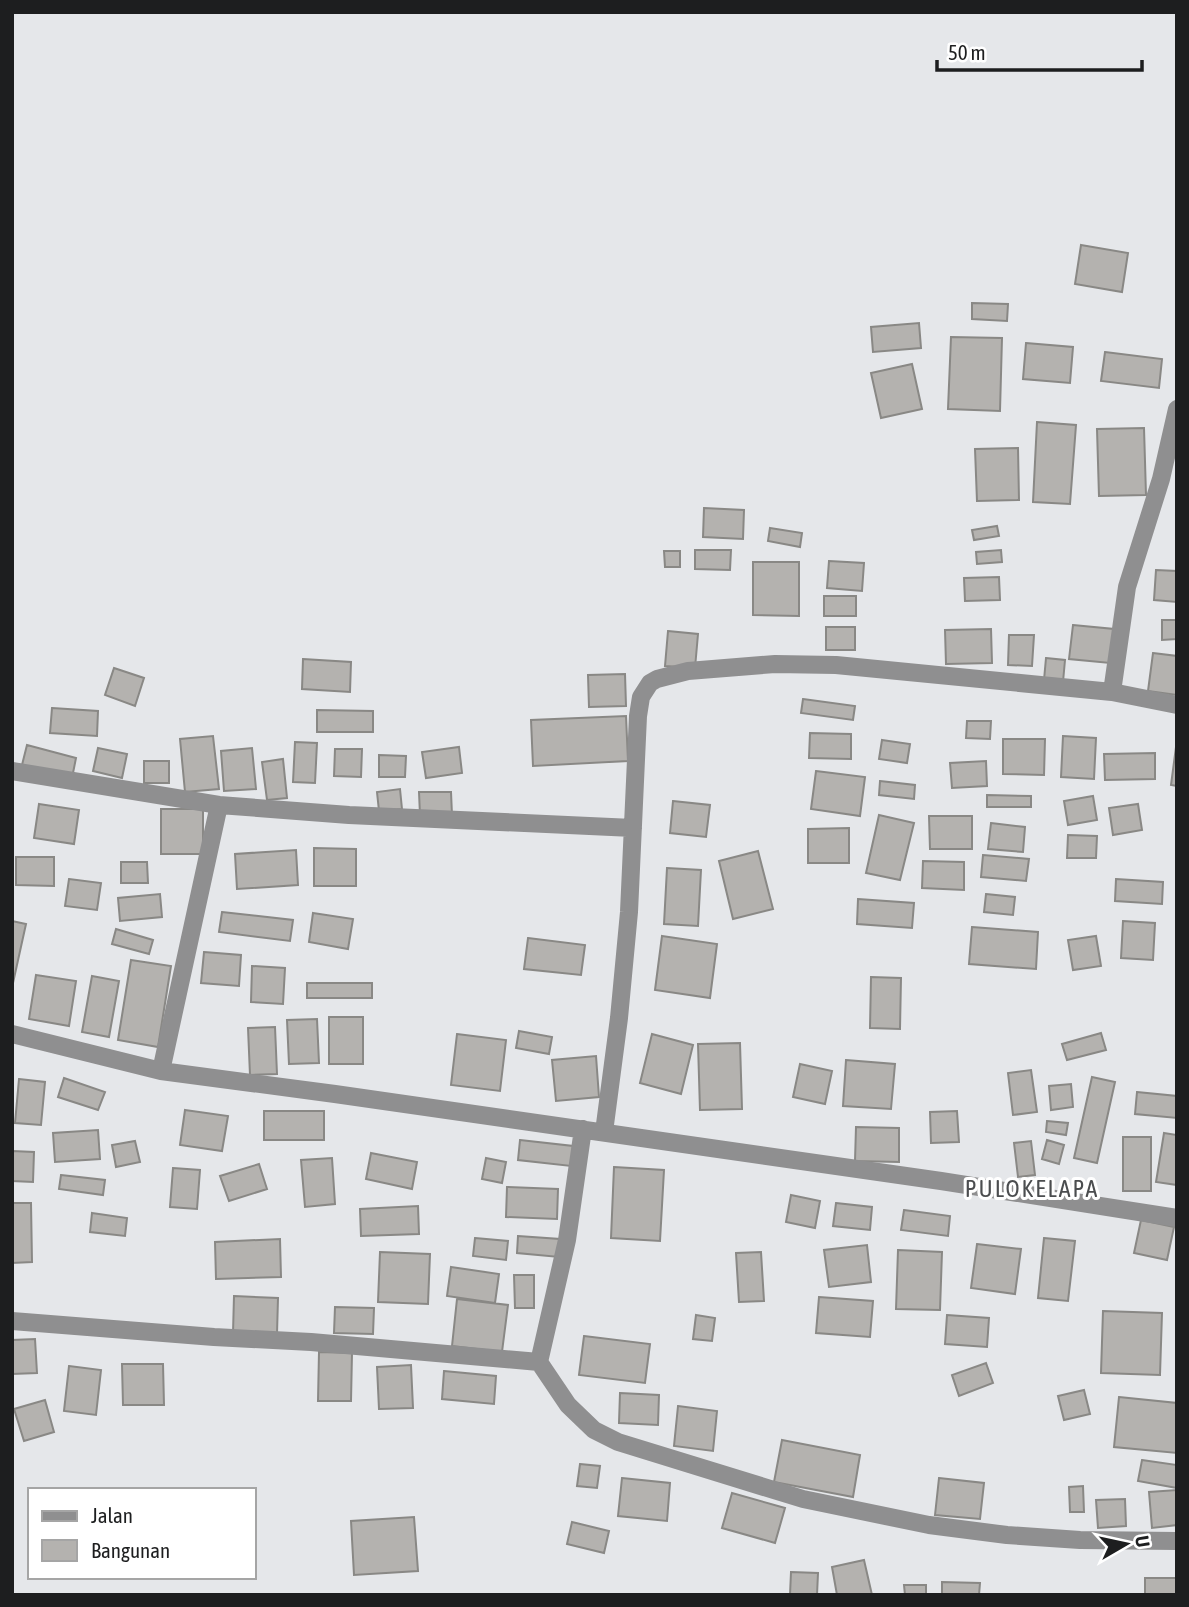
<svg xmlns="http://www.w3.org/2000/svg" width="1189" height="1607" font-family="'Asap Condensed',sans-serif">
<style>
.building{fill:#b4b2af;stroke:#898885;stroke-width:2}
.lines{fill:none;stroke-linecap:round;stroke-linejoin:round}
.minor{stroke:#8f8f90;stroke-width:18}
.labels{text-anchor:middle;dominant-baseline:central;stroke-width:6;stroke-linejoin:round;paint-order:stroke}
.quarter-label{font-size:24px;letter-spacing:2px;fill:#4b4d4f;stroke:#fff}
</style>
<rect width="100%" height="100%" fill="#e5e7ea"/>
<path class="building" d="M1081,245L1128,253L1122,292L1075,284Z
M972,303L1008,304L1007,321L972,319Z
M919,323L921,348L873,352L871,327Z
M951,337L1002,338L1000,411L948,409Z
M1026,343L1073,347L1070,383L1023,379Z
M1105,352L1162,359L1159,388L1101,381Z
M912,364L922,409L881,418L871,373Z
M1037,422L1076,425L1070,504L1033,502Z
M1144,428L1146,495L1099,496L1097,429Z
M1018,448L1019,500L977,501L975,449Z
M704,508L744,510L743,539L703,537Z
M997,526L999,536L974,540L972,530Z
M770,528L802,533L800,547L768,541Z
M695,550H731L730,570L695,569Z
M1001,550L1002,562L977,564L976,552Z
M664,551H680V567H665Z
M829,561L864,563L862,591L827,588Z
M753,562H799V616L753,615Z
M1156,570L1177,571V602L1154,600Z
M999,577L1000,600L965,601L964,578Z
M824,596H856V616H824Z
M1162,620H1177V639L1162,640Z
M1073,625L1114,629L1110,663L1069,659Z
M826,627H855V650H826Z
M991,629L992,663L946,664L945,630Z
M668,631L698,634L695,668L665,666Z
M1009,635H1034L1032,666L1008,665Z
M1153,653L1177,656V695L1148,691Z
M1046,658L1065,660L1063,682L1044,680Z
M303,659L351,662L350,692L302,689Z
M114,668L144,678L135,706L105,695Z
M625,674L626,706L589,707L588,675Z
M803,699L855,706L853,720L801,713Z
M52,708L98,711L97,736L50,733Z
M317,710L373,711V732H317Z
M626,716L628,761L533,766L531,720Z
M967,721H991L990,739L966,738Z
M810,733L851,734V759L809,758Z
M213,736L219,789L185,792L180,739Z
M1063,736L1096,738L1094,779L1061,777Z
M1003,739H1045L1044,775L1003,774Z
M882,740L910,744L907,763L879,759Z
M295,742L317,743L315,783L293,782Z
M27,745L76,758L72,778L22,765Z
M459,747L462,773L426,778L422,752Z
M1176,747L1177,748V786L1171,785Z
M98,748L127,754L122,778L93,771Z
M252,748L256,789L224,791L221,751Z
M335,749H362L361,777L334,776Z
M1155,753V779L1105,780L1104,754Z
M379,755L406,756L405,777H379Z
M283,759L287,798L267,800L262,762Z
M144,761H169V783H144Z
M986,761L987,786L952,788L950,763Z
M816,771L865,777L860,816L811,809Z
M880,781L915,785L914,799L879,795Z
M400,789L402,809L379,811L377,792Z
M419,792H451L452,815H420Z
M987,795L1031,796V807H987Z
M1093,796L1097,820L1068,825L1064,801Z
M673,801L710,805L706,837L670,833Z
M39,804L79,810L74,844L34,838Z
M1138,804L1142,830L1113,835L1109,808Z
M161,809H203V854H161Z
M879,815L914,823L900,880L866,873Z
M929,816H972V849H930Z
M991,823L1025,827L1023,852L988,849Z
M849,828V863H808V829Z
M1068,835L1097,836L1096,858H1067Z
M314,848L356,849V886H314Z
M296,850L298,885L237,889L235,854Z
M758,851L773,909L733,919L719,861Z
M983,855L1029,859L1026,881L981,877Z
M16,857H54V886L16,885Z
M923,861L964,862V890L922,888Z
M121,862H147L148,883H121Z
M667,868L701,870L698,926L664,924Z
M69,879L101,883L97,910L65,906Z
M1116,879L1163,882L1162,904L1115,901Z
M160,894L162,917L120,921L118,898Z
M986,894L1015,897L1013,915L984,912Z
M858,899L914,903L912,928L857,924Z
M222,912L293,920L290,941L219,932Z
M313,913L353,919L348,949L309,942Z
M12,921L26,924L13,983H12Z
M1123,921L1155,923L1153,960L1121,958Z
M972,927L1038,932L1036,969L969,964Z
M116,929L153,940L149,954L112,944Z
M662,936L717,944L710,998L655,990Z
M1096,936L1101,966L1073,970L1068,940Z
M528,938L585,945L581,975L524,969Z
M204,952L241,955L239,986L201,983Z
M131,960L171,966L158,1047L118,1040Z
M252,966L285,968L283,1004L251,1002Z
M36,975L76,981L69,1026L29,1019Z
M92,976L119,981L109,1037L82,1032Z
M871,977L901,978L900,1029L870,1028Z
M307,983H372V998H307Z
M329,1017H363V1064H329Z
M317,1019L319,1063L289,1064L287,1020Z
M275,1027L277,1074L250,1075L248,1028Z
M519,1031L552,1037L549,1054L516,1048Z
M1101,1033L1106,1050L1067,1060L1062,1044Z
M457,1034L506,1040L500,1091L451,1085Z
M652,1034L693,1045L681,1094L640,1083Z
M740,1043L742,1109L700,1110L698,1044Z
M596,1056L599,1097L556,1101L552,1060Z
M846,1060L895,1064L891,1109L843,1106Z
M800,1064L832,1071L825,1104L793,1097Z
M1031,1070L1037,1112L1013,1115L1008,1073Z
M1092,1077L1115,1082L1097,1163L1074,1158Z
M64,1078L105,1092L98,1110L58,1097Z
M19,1079L45,1082L41,1125L15,1123Z
M1071,1084L1073,1107L1051,1110L1049,1086Z
M1137,1092L1177,1096V1118L1135,1114Z
M185,1110L228,1116L222,1151L180,1145Z
M264,1111H324V1140H264Z
M957,1111L959,1142L931,1143L930,1112Z
M1047,1121L1068,1123L1066,1135L1046,1132Z
M856,1127L899,1128V1162L855,1161Z
M98,1130L100,1159L55,1162L53,1133Z
M1164,1133L1177,1135V1185L1156,1182Z
M1123,1137H1151V1191H1123Z
M520,1140L573,1146L571,1166L518,1160Z
M1047,1140L1064,1145L1059,1164L1042,1159Z
M135,1141L140,1162L116,1167L112,1145Z
M1031,1141L1035,1175L1018,1177L1014,1143Z
M12,1151L34,1152L33,1182L12,1181Z
M371,1153L417,1162L412,1189L366,1179Z
M332,1158L335,1204L305,1207L301,1160Z
M486,1158L506,1162L502,1183L482,1179Z
M259,1164L267,1189L229,1201L220,1176Z
M614,1167L664,1170L660,1241L611,1238Z
M173,1168L200,1170L197,1209L170,1207Z
M61,1175L105,1180L103,1195L59,1189Z
M507,1187L558,1189L557,1219L506,1217Z
M791,1195L820,1201L815,1228L786,1222Z
M12,1203H31L32,1262L12,1263Z
M836,1203L872,1207L870,1230L833,1226Z
M418,1206L419,1234L361,1236L360,1209Z
M904,1210L950,1216L948,1236L901,1230Z
M92,1213L127,1218L125,1236L90,1232Z
M1141,1220L1174,1227L1167,1260L1134,1253Z
M518,1236L560,1239L559,1257L517,1253Z
M475,1238L508,1241L506,1260L473,1256Z
M1044,1238L1075,1241L1068,1301L1038,1298Z
M280,1239L281,1277L216,1279L215,1242Z
M977,1244L1021,1249L1015,1294L971,1288Z
M867,1245L871,1282L829,1287L824,1250Z
M898,1250L942,1252L940,1310L896,1309Z
M380,1252L430,1254L428,1304L378,1302Z
M761,1252L764,1301L739,1302L736,1253Z
M451,1267L499,1274L495,1303L447,1296Z
M514,1275H534V1308H515Z
M234,1296L278,1298L277,1334L233,1333Z
M819,1297L873,1301L870,1337L816,1333Z
M457,1299L508,1305L502,1352L452,1346Z
M335,1307L374,1308L373,1334L334,1333Z
M1103,1311L1162,1313L1160,1375L1101,1373Z
M696,1315L715,1318L712,1341L693,1339Z
M947,1315L989,1318L987,1347L945,1344Z
M584,1336L650,1344L645,1383L579,1375Z
M35,1339L37,1373L12,1374V1340Z
M319,1352L352,1353L351,1401H318Z
M986,1363L993,1383L959,1396L952,1375Z
M122,1364H163L164,1405H123Z
M411,1365L413,1408L379,1409L377,1367Z
M69,1366L101,1370L96,1415L64,1411Z
M444,1371L496,1376L494,1404L442,1399Z
M1084,1390L1090,1414L1064,1420L1058,1396Z
M620,1393L659,1395L658,1425L619,1423Z
M1119,1397L1177,1403V1453L1114,1447Z
M45,1400L54,1432L24,1441L14,1409Z
M678,1406L717,1411L713,1451L674,1446Z
M782,1440L860,1455L853,1497L774,1482Z
M1142,1460L1177,1465V1488L1138,1481Z
M580,1464L600,1466L597,1488L577,1486Z
M622,1478L670,1483L667,1521L618,1516Z
M939,1478L984,1483L980,1519L935,1515Z
M1083,1486L1084,1512H1070L1069,1487Z
M1177,1490V1525L1152,1528L1149,1492Z
M732,1493L785,1508L775,1543L722,1528Z
M1125,1499L1126,1526L1098,1528L1096,1500Z
M414,1517L418,1571L354,1575L351,1521Z
M572,1522L609,1531L604,1553L567,1544Z
M864,1560L872,1595H837L832,1567Z
M791,1572L818,1573L817,1595H790Z
M1145,1578H1177V1595H1145Z
M942,1582L980,1583L979,1595H942Z
M904,1585H926V1595H905Z"/>
<g class="lines">
<path class="minor" d="M1112,692L1127,587L1161,479L1177,409
M12,771L219,805L349,815L633,828
M12,1034L161,1071L335,1094L941,1181L1177,1218
M161,1071L219,805
M583,1129L567,1240L539,1362L568,1405L594,1430L618,1442L803,1499L929,1525L1007,1535L1080,1540L1177,1541
M604,1132L619,1018L629,912L638,716L641,697L650,683L657,679L688,671L775,664L836,665L1112,692L1177,705
M12,1321L214,1337L311,1342L539,1362"/>
</g>
<g class="labels">
<g class="quarter-label">
<text x="1032" y="1188">PULOKELAPA</text>
</g>
</g>
<rect width="1189" height="1607" fill="none" stroke="#1d1e1f" stroke-width="28"/>
<rect x="28" y="1488" width="228" height="91" fill="#ffffff" stroke="#a5a5a5" stroke-width="2"/>
<rect x="42" y="1511" width="35" height="10" fill="#8f8f90" stroke="#a5a5a5" stroke-width="2"/>
<text x="91" y="1523" font-size="21" fill="#1d1e1f">Jalan</text>
<rect x="42" y="1540" width="35" height="21" fill="#b4b2af" stroke="#a5a5a5" stroke-width="2"/>
<text x="91" y="1558" font-size="21" fill="#1d1e1f">Bangunan</text>
<g transform="translate(1126 1544) rotate(81)" stroke="#ffffff" stroke-width="5" paint-order="stroke">
<path d="M0-5L12 26L0 18L-12 26Z" fill="#1d1e1f"/>
<text y="-10" font-size="19" font-weight="bold" text-anchor="middle" fill="#1d1e1f">U</text>
</g>
<path d="M937 60v10h205v-10" fill="none" stroke="#1d1e1f" stroke-width="3.5"/>
<text x="948" y="60" font-size="21" fill="#1d1e1f" stroke="#ffffff" stroke-width="5" paint-order="stroke">50 m</text>
</svg>
